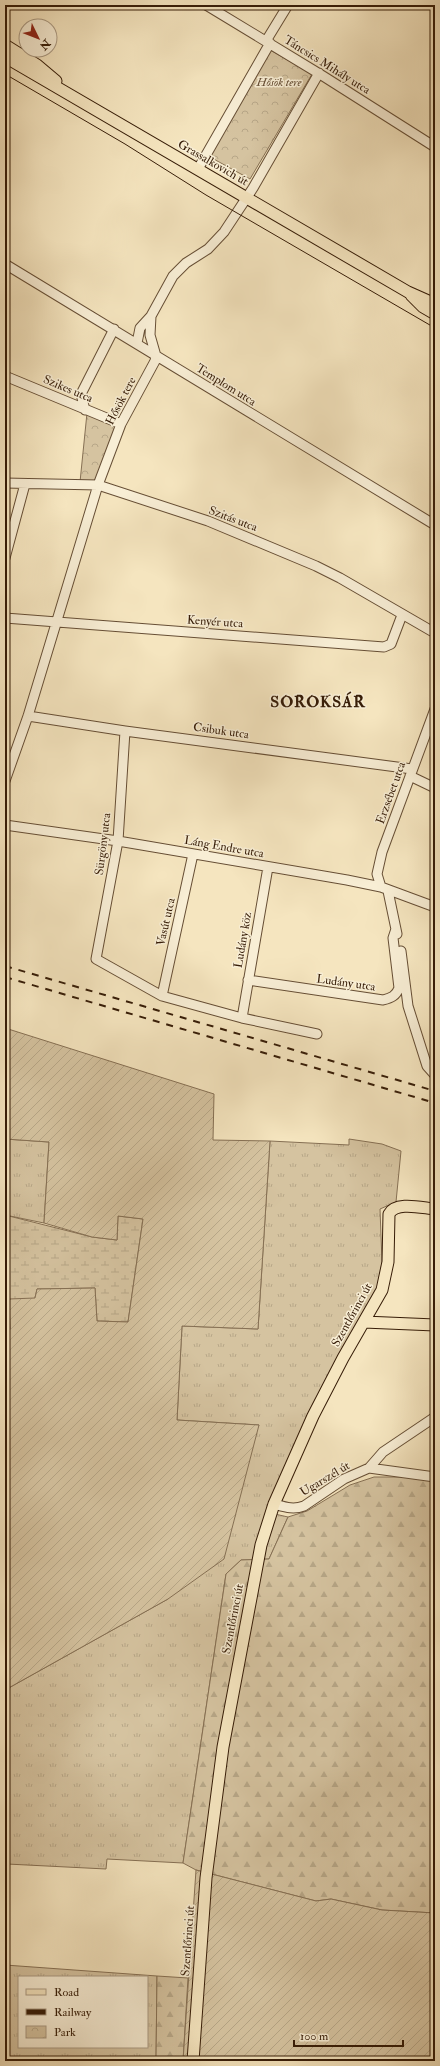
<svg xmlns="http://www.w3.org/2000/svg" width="440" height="2066" font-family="'IM FELL Double Pica',serif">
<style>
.grass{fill:url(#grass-tufts);stroke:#867054;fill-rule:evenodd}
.forest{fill:url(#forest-firs);stroke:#867054}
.wetland{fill:url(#wetland-marsh);stroke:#867054}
.park{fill:url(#park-crowns);stroke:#867054}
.garden{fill:url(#garden-furrows);stroke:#867054}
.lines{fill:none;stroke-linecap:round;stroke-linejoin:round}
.minor-casing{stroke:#664e35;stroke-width:11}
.major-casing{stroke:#361c07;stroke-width:13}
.minor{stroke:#f8eed5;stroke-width:9}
.major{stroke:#f5e5bf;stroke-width:11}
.tram{stroke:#361c07;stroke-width:1}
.rail{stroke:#361c07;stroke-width:2;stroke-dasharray:7 7;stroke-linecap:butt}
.labels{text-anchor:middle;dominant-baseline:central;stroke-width:3;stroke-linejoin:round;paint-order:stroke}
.street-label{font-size:12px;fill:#361c07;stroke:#f8eed5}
.park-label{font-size:12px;font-style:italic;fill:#664e35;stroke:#f8eed5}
.district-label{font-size:16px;font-weight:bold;letter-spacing:1px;fill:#361c07;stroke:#f8eed5}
</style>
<defs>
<pattern id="grass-tufts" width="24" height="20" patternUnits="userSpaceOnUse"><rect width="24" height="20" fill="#d5c3a0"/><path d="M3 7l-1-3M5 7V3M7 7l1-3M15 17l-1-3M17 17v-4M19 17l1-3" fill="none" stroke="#b7a788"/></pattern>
<pattern id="forest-firs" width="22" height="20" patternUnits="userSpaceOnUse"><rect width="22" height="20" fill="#d5c3a0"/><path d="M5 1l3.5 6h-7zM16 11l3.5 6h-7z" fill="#b7a788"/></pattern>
<pattern id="wetland-marsh" width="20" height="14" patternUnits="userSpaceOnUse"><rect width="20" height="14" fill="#d5c3a0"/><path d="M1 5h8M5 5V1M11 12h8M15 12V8" fill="none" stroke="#b7a788"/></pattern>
<pattern id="park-crowns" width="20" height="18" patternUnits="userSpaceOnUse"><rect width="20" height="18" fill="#d5c3a0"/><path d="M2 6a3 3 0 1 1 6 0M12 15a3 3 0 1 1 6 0" fill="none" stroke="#b7a788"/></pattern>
<pattern id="garden-furrows" width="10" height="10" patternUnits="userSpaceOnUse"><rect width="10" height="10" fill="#d5c3a0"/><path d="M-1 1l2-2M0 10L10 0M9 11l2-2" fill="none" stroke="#b7a788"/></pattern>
</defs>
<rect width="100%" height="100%" fill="#f5e5bf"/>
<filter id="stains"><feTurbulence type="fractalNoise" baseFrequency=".005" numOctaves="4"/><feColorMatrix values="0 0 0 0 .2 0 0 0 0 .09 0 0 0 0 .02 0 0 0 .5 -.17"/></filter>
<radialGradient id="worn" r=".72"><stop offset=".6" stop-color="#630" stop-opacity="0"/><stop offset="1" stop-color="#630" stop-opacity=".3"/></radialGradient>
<path class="grass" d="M5,1139L49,1142L44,1223L5,1215Z
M349,1139L382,1144L401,1151L396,1202L380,1209L382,1262L378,1289L266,1512L288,1517L269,1559L241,1560L226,1574L183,1863L107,1859L106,1869L7,1864L5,1916V1690L168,1599L259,1425L177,1420L182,1326L258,1329L270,1141L349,1145Z
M5,1965L157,1976L156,2061H5ZM19,1977H147V2047H19Z"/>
<path class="forest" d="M374,1477H435V1913L382,1910L331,1899L316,1901L196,1870L183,1863L226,1574L241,1560L269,1559L288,1517L307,1511L350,1485Z
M157,1976L188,1978L183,2061H156Z"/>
<path class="wetland" d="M5,1215L92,1237L117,1240L118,1216L143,1219L128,1322L97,1321L95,1288L37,1289L35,1298L10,1330H5Z"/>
<path class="park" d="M270,50L312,74L250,179L210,157Z
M87,413L119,425L94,483L80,482Z"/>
<path class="garden" d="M5,1028L214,1094L213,1140L270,1141L258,1329L182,1326L177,1420L259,1425L224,1559L168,1599L5,1690V1330L10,1329L9,1299L35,1298L37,1289L95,1288L97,1321L128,1322L143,1219L118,1216L117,1240L92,1237L44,1223L49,1142L5,1139Z
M196,1870L316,1901L331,1899L382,1910L435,1913V2061H183Z"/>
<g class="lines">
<defs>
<path id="minor" d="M206,5L323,76L435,147
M266,41L288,5
M198,169L270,43
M5,264L435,525
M137,343L140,328L151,316
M5,376L121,424
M85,410L81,394L114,329
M5,483L98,485L208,521L316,566L340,578L435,633
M5,558L25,484
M5,618L384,647L391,644L402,615
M28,716L125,731L412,769
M125,731L118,841L96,959L162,996L242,1018L317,1034
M410,776L435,788
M5,781L28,716L98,485L121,424L155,361L156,356L150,335L151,316L173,276L186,263L208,249L224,232L253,188L319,73
M5,825L118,841L347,880L381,887L435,907
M381,887L377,874L382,852L435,709
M388,891L397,934
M401,951L408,1006L427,1066L435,1075
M248,980L383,1000C391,998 396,996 399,988L393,938L396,929
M162,996L193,854
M242,1018L268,867
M369,1468L383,1452L435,1417
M274,1504C285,1507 293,1510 304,1506L344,1479L369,1468L435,1477"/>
<path id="major" d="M5,45L37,65L56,81
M5,57L408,292L435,304
M411,295L423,307L435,314
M364,1322L435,1325
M193,2061L206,1878L223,1747L261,1545L274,1504L313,1416L343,1358L382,1290L388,1262L389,1214C396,1201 422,1208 435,1209"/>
</defs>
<use href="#minor" class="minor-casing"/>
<use href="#major" class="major-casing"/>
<use href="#minor" class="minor"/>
<use href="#major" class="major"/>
<path class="tram" d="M5,74L125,144L206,195L435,328"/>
<path class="rail" d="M5,966L435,1091
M5,977L435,1103
M5,989L7,990"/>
</g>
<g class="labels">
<g class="street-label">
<text transform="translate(327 65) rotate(32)">Táncsics Mihály utca</text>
<text transform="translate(213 163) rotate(30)">Grassalkovich út</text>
<text transform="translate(226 385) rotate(32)">Templom utca</text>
<text transform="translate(68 389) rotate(23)">Szikes utca</text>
<text transform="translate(121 401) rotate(-63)">Hősök tere</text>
<text transform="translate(233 519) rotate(21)">Szitás utca</text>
<text transform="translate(215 622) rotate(4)">Kenyér utca</text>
<text transform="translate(221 731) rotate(8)">Csibuk utca</text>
<text transform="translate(391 793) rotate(-70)">Erzsébet utca</text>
<text transform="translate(103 844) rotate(-83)">Sürgöny utca</text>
<text transform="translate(224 847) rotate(10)">Láng Endre utca</text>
<text transform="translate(166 922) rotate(-77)">Vasút utca</text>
<text transform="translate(243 940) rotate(-80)">Ludány köz</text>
<text transform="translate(346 983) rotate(8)">Ludány utca</text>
<text transform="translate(352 1315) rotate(-61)">Szentlőrinci út</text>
<text transform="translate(325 1479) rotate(-31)">Ugarszél út</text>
<text transform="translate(233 1619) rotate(-79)">Szentlőrinci út</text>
<text transform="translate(188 1941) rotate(-86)">Szentlőrinci út</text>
</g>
<g class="park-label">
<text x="279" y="82">Hősök tere</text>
</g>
<g class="district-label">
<text x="318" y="702">SOROKSÁR</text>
</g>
</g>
<rect width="440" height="2066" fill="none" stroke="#f5e5bf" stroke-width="20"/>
<rect x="6" y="6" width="428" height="2054" fill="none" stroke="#361c07" stroke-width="2"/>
<rect x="10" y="10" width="420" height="2046" fill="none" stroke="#361c07"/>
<rect x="18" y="1976" width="130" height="72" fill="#f8eed5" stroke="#aa9a83"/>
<rect x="26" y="1989" width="20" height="6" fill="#f5e5bf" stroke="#aa9a83"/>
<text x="54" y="1996" font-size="12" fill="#361c07">Road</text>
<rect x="26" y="2009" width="20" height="6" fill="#361c07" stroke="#aa9a83"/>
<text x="54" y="2016" font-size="12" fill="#361c07">Railway</text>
<rect x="26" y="2026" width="20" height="12" fill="url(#park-crowns)" stroke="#aa9a83"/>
<text x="54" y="2036" font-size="12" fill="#361c07">Park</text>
<g transform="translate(38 38) rotate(133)"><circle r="19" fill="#f8eed5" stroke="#aa9a83"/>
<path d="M0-3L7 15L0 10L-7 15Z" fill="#8f2418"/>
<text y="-6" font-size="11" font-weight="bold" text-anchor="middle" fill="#361c07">N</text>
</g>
<path d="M294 2040v6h109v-6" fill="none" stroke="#361c07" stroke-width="2"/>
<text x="300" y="2040" font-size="12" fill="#361c07" stroke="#f8eed5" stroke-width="3" paint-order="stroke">100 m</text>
<rect width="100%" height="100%" filter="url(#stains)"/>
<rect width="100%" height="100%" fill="url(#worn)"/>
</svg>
